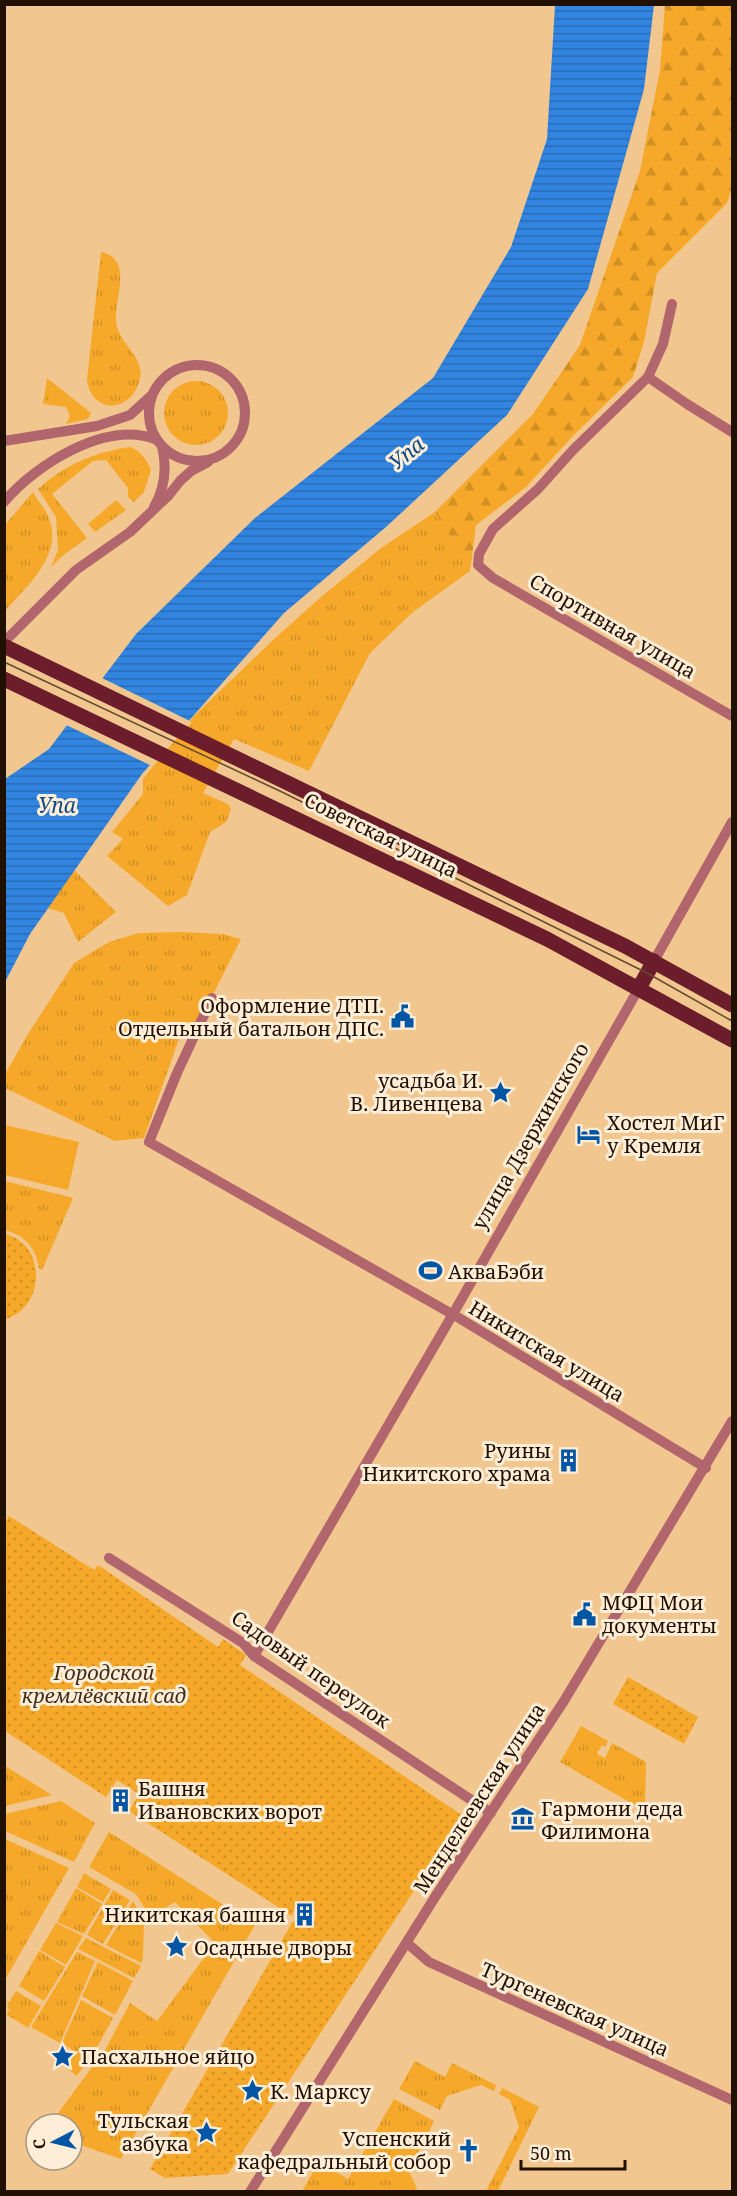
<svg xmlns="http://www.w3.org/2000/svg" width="737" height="2196" font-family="'Noto Serif',serif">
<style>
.grass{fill:url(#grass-tufts)}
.forest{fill:url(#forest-firs)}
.park{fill:url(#park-dots)}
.pitch{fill:#f5a829}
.water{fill:url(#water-rules)}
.pier{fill:#f2c78f}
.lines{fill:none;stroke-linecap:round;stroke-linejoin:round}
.minor{stroke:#b1656d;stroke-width:10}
.primary{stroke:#6c1d2c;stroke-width:15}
.tram{stroke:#644b2e;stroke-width:1.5}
.labels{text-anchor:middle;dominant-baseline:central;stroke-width:6;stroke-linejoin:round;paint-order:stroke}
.street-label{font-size:20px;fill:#1f1000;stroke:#feedd7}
.poi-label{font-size:20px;fill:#1f1000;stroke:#feedd7;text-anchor:start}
.park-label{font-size:20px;font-style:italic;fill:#3e2f1c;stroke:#feedd7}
.water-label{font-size:21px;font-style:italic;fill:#104984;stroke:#feedd7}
</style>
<defs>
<pattern id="grass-tufts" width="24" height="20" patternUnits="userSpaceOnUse" patternTransform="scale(1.5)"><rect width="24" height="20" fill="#f5a829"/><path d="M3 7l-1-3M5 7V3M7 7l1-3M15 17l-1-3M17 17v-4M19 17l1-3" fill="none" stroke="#d29023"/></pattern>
<pattern id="forest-firs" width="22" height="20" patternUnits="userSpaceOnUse" patternTransform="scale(1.5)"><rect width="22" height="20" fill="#f5a829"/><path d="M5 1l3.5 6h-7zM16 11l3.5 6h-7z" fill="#d29023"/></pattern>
<pattern id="park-dots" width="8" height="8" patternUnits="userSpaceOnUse" patternTransform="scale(1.5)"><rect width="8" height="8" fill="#f5a829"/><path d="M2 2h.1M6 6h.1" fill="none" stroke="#d29023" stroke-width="1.8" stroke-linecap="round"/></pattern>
<pattern id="water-rules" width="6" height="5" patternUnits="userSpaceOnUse" patternTransform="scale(1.5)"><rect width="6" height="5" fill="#3185e0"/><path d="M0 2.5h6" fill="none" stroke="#296bb3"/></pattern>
</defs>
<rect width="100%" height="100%" fill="#f2c78f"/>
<path class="grass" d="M101,252C134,259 114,298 116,321C118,344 145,356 140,378C133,413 91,416 87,379Z
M47,378L91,413L88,419L66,424L70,416L66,407L43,404Z
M164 413a32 32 0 1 1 64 0a32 32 0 1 1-64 0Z
M130,447C140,450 147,460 151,470L144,492L134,502L128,497V488L106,460L93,461L52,494L87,538L61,557L51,567L58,550L56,517L38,489C64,465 95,452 130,447Z
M33,492C37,500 45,508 48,516C65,554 27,586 5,611V525Z
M116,500L126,510L95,532L88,524Z
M435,512L470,571L413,612L370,653L309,771L234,739L203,793L228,804L231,809L226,822L210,832L187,895L168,906L107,856L123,839L112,832L143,794V779L193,717L274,639L321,597L381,548Z
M74,870L116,912L78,942L64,913L44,907Z
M181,932L223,934L241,939L190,1040L180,1036L144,1138L115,1141L5,1088L4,1076L28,1034L74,963L109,942L139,933Z
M5,1181L73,1198L42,1270L39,1268C35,1247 26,1236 5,1230Z
M581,1726L608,1741L605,1747L602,1745L597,1754L605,1758L612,1743L646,1762L645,1811L560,1762Z
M4,1766H5L52,1795L5,1806Z
M61,1801L95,1823L74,1862L5,1831V1814Z
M109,1832L255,1925L121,2159L72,2142V2124H53L58,2113L105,2050L130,2003L157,2021L215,1943L175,1902L150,1917L136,1894L89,1867Z
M5,1839L69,1868L5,1980Z
M84,1873L111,1889L103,1902L77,1887Z
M76,1888L102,1904L84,1934L57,1922Z
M113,1890L130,1900L103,1944L87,1935Z
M133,1901L144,1922L143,1958L141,1963L106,1945Z
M56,1923L83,1936L66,1965L40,1950Z
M86,1938L141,1966L134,1978L78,1949Z
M39,1951L65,1967L44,2001L19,1986Z
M77,1952L95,1961L60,2043L31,2027Z
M98,1962L133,1981L115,2015L82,1996Z
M16,1991L41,2006L28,2028L7,2015L9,2010L7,2005Z
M81,2000L113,2018L99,2044L77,2076L69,2070L74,2051L62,2043Z
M415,2061L445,2077L452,2063L496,2085L494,2091L481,2085L447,2096L440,2110L399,2089Z
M502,2088L539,2107L498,2191H486L519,2127L510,2100L499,2094Z
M394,2099L434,2121L409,2171L418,2191H302L319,2162L348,2179Z"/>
<path class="forest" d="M665,4L732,5V189L727,203L657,273L644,342L633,377L571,438L526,487L476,525L470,571L435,512L533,414L580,345L640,171L660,70Z"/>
<path class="park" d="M5,1234C48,1244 45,1309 5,1319Z
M9,1516L94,1570L98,1565L218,1647L223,1639L246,1655L240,1665L463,1816L228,2174L165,2178L150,2169L293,1921L299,1926H308L314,1921L316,1913L311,1905L303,1903L295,1906L292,1916L129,1811L139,1794L117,1780L106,1797L5,1731L4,1525Z
M628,1677L698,1717L684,1744L613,1704Z"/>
<path class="pitch" d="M5,1125L79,1142L68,1190L5,1175Z"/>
<path class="water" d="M555,5H654L644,89L588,289L507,415L386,527L284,613L142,774L30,934L5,982V779L49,749L136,634L255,518L433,378L511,247L547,139Z"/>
<path class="pier" d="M100,677L192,722L152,766L64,724Z"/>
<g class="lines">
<path class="minor" d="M672,304L663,344L648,377L573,450L538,489L493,529L479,554L478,565L493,578L732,716
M149 413a48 48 0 1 1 96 0a48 48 0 1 1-96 0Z
M648,377L687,404L732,432
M4,441L97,426L130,415L152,395
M4,502C35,465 107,419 157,440
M154,507C165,488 167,467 162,446
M4,642L76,570L130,532L169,495L180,481L191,471L208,462
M654,961L732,822
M212,998L177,1073L149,1142L459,1318L706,1468
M109,1558L243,1643L254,1656L491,1813
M254,1656L457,1307L639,988
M407,1943L429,1962L732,2100
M250,2192L435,1897L564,1701L732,1421"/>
<path class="primary" d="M4,646L625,946L732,1005
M4,679L547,939L732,1040
M639,988L654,961"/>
<path class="tram" d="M4,662L282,792L647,973L732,1021"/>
</g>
<defs>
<symbol id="civic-bare" viewBox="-9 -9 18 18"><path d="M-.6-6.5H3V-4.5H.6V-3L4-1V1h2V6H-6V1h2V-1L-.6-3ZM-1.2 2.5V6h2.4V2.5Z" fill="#0056a4" stroke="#feedd7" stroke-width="2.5" paint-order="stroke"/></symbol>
<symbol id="sight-bare" viewBox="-9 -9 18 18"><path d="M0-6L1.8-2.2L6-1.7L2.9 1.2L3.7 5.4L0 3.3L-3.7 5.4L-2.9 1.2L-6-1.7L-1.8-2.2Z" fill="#0056a4" stroke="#feedd7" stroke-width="2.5" paint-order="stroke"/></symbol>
<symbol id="hotel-bare" viewBox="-9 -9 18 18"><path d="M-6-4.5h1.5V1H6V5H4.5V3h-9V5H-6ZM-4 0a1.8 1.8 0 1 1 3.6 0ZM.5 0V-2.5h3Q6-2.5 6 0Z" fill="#0056a4" stroke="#feedd7" stroke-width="2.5" paint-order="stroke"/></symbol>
<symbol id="stadium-bare" viewBox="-9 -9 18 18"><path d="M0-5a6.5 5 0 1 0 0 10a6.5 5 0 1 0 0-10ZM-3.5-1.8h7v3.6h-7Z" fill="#0056a4" stroke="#feedd7" stroke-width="2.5" paint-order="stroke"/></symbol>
<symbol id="building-bare" viewBox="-9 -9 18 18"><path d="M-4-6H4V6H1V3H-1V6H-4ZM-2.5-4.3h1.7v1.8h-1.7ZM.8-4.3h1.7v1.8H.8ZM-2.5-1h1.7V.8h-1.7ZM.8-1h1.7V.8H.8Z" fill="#0056a4" stroke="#feedd7" stroke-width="2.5" paint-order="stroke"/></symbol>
<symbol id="museum-bare" viewBox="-9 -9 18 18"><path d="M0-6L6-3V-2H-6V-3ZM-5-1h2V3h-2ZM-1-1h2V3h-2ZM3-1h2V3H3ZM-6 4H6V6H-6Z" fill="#0056a4" stroke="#feedd7" stroke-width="2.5" paint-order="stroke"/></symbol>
<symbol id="church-bare" viewBox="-9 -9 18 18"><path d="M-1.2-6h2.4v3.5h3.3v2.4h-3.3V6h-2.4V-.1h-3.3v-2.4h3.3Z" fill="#0056a4" stroke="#feedd7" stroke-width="2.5" paint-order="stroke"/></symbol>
</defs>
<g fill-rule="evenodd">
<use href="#civic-bare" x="386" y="1000" width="33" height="33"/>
<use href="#sight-bare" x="484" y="1076" width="33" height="33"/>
<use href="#hotel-bare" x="572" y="1118" width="33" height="33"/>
<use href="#stadium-bare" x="414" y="1254" width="33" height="33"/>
<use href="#building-bare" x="552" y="1444" width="33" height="33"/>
<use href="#civic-bare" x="568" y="1598" width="33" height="33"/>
<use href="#building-bare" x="104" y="1784" width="33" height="33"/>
<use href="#museum-bare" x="506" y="1802" width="33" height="33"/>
<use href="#building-bare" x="288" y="1898" width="33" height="33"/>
<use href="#sight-bare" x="160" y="1930" width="33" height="33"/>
<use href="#sight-bare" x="46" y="2040" width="33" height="33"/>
<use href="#sight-bare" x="236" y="2074" width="33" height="33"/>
<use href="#sight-bare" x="190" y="2116" width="33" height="33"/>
<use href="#church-bare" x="452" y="2134" width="33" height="33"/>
</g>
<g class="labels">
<g class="street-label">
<text transform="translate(613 626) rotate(30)">Спортивная улица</text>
<text transform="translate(381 835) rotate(26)">Советская улица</text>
<text transform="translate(530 1136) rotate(-60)">улица Дзержинского</text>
<text transform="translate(547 1351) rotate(31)">Никитская улица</text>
<text transform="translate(311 1669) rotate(35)">Садовый переулок</text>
<text transform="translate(479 1798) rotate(-57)">Менделеевская улица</text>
<text transform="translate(575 2009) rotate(24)">Тургеневская улица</text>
</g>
<g class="poi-label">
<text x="384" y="1005" text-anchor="end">Оформление ДТП.<tspan x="384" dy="23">Отдельный батальон ДПС.</tspan></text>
<text x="483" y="1080" text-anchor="end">усадьба И.<tspan x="483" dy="23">В. Ливенцева</tspan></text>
<text x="607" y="1122">Хостел МиГ<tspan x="607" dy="23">у Кремля</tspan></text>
<text x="448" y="1271">АкваБэби</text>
<text x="551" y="1450" text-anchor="end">Руины<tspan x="551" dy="23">Никитского храма</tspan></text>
<text x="602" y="1602">МФЦ Мои<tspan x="602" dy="23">документы</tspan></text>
<text x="138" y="1788">Башня<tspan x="138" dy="23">Ивановских ворот</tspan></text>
<text x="541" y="1808">Гармони деда<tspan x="541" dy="23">Филимона</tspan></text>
<text x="286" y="1914" text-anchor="end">Никитская башня</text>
<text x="194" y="1947">Осадные дворы</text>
<text x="81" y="2056">Пасхальное яйцо</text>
<text x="270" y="2091">К. Марксу</text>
<text x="189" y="2120" text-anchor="end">Тульская<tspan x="189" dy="23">азбука</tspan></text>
<text x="451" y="2138" text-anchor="end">Успенский<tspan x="451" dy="23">кафедральный собор</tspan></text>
</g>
<g class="park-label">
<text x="104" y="1672">Городской<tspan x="104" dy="23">кремлёвский сад</tspan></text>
</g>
<g class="water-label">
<text transform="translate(406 453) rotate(-39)">Упа</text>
<text x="57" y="805">Упа</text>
</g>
</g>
<rect width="737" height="2196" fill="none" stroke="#1f1000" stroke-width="12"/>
<g transform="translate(54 2142) rotate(263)"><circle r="28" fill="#feedd7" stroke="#a59581" stroke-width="1.5"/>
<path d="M0-4.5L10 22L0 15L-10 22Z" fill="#0056a4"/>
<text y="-9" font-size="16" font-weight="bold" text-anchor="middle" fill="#1f1000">С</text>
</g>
<path d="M521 2160v9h104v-9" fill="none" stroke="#1f1000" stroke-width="3"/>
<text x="530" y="2160" font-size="18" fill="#1f1000" stroke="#feedd7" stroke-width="4.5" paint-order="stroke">50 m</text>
</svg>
